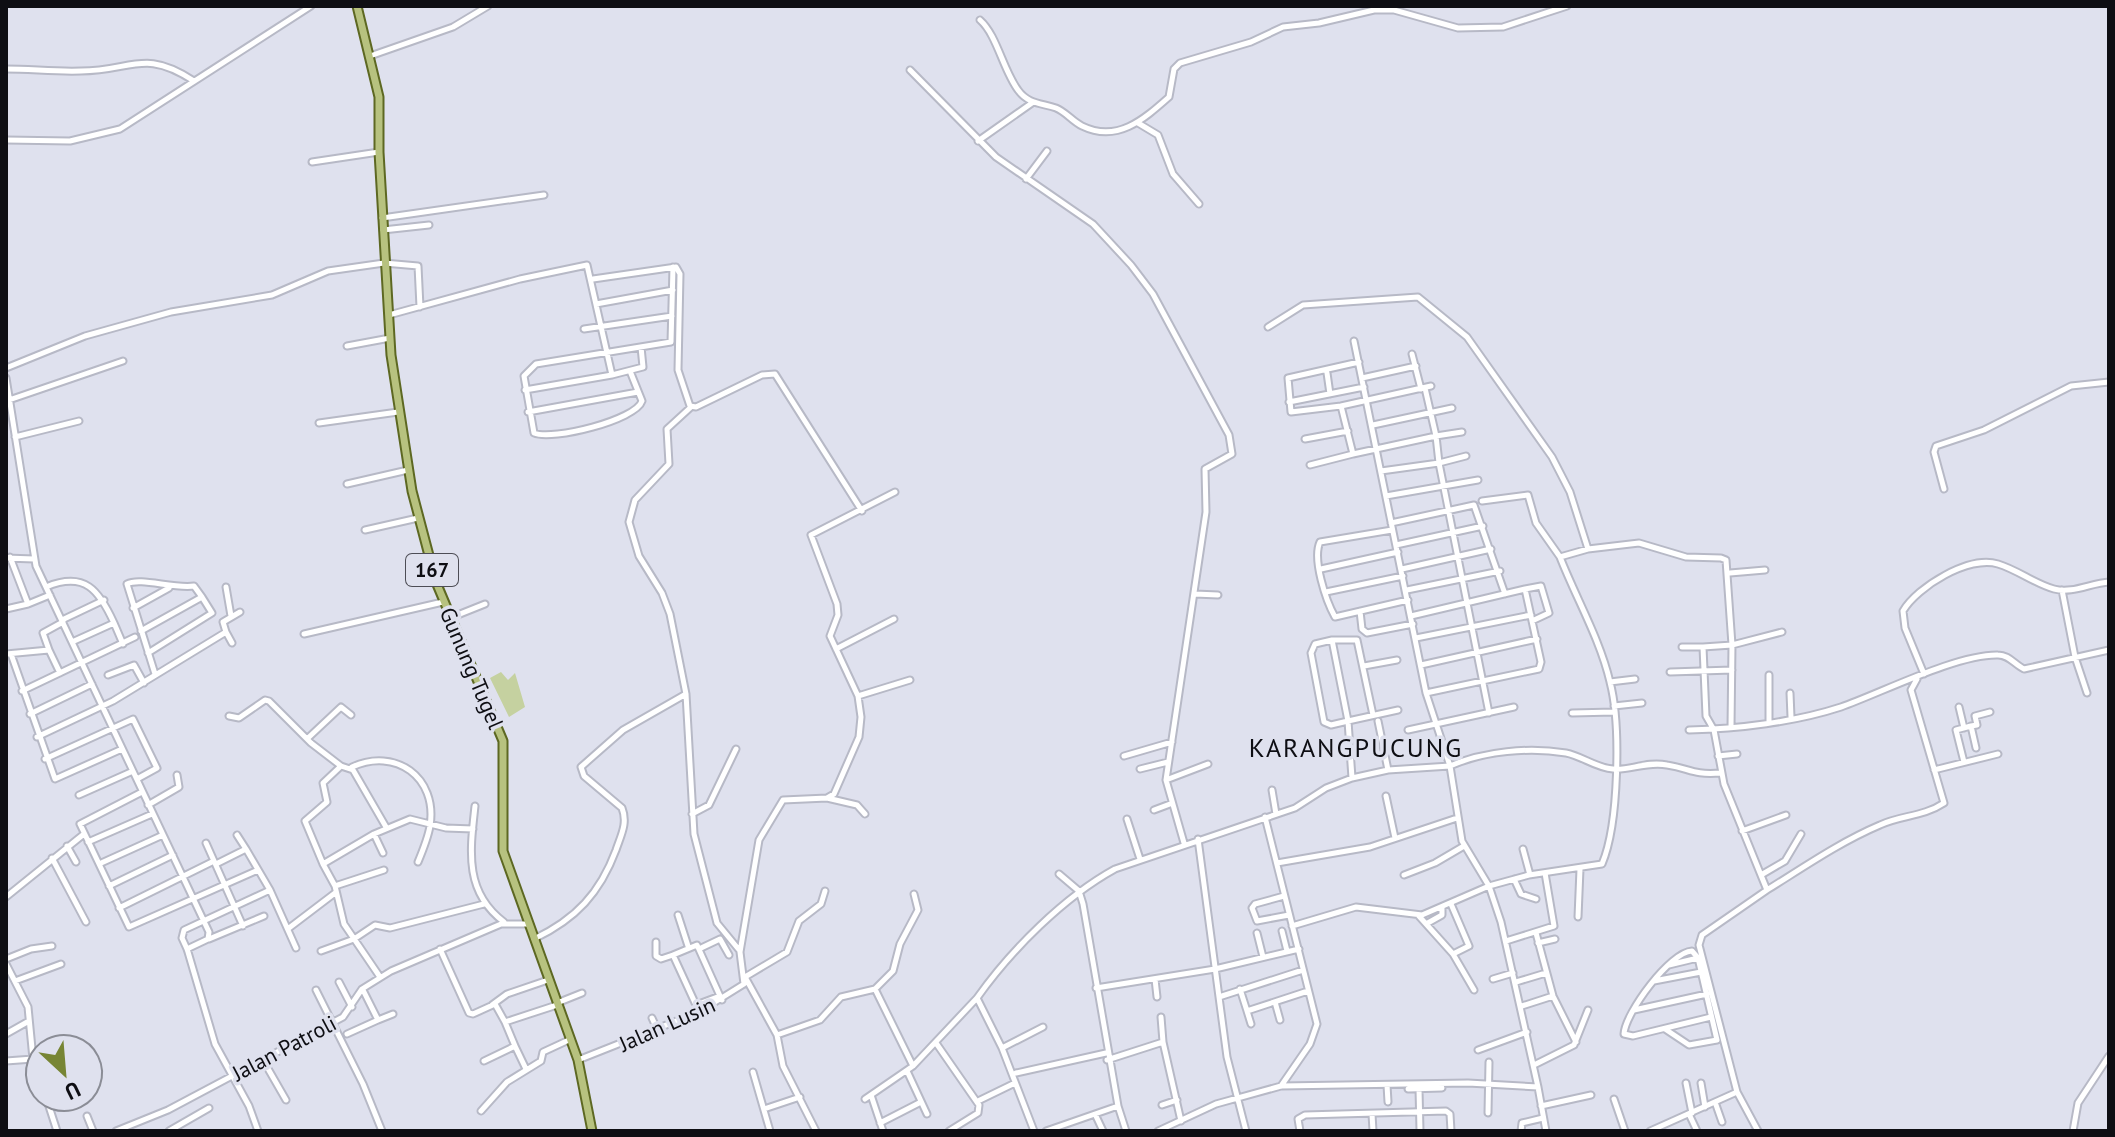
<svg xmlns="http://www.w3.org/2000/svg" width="2115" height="1137" font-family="'PT Sans',sans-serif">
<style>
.green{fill:#c5d1a0}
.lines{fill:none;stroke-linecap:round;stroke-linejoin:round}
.street-casing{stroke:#b7b9c6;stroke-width:9}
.primary-casing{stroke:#5d6822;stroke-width:11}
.street{stroke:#fff;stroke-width:5}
.primary{stroke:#b7c27f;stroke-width:7}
.labels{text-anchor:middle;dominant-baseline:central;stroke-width:7;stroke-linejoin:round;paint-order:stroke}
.shield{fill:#dfe1ee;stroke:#4d4d55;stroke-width:2}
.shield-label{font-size:20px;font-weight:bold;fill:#0e0e13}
.street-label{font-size:22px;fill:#0e0e13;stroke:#dfe1ee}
.quarter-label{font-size:26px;letter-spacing:2px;fill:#0e0e13;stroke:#dfe1ee}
</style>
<rect width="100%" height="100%" fill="#dfe1ee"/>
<path class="green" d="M501,672L508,680L515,673L525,707L509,717L490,678Z"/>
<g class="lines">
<defs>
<path id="street" d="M980,20C997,35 1003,70 1018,90C1028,104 1041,103 1056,108C1066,112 1072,121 1082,126C1117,143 1143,120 1169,97L1174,69L1180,63L1251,42L1283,27L1319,23L1374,10H1394L1458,28L1503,27L1567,6
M370,56L453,27L488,6
M6,69C31,69 56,72 81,71C132,71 144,48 194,81
M910,70L996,157L1093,224L1131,265L1153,294L1229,435L1232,454L1205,469L1206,512L1166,780
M1138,123L1158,135L1173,174L1199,204
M6,140L70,141L120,129L311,6
M978,141L1032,103
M312,162L379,152
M1026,179L1047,151
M382,218L544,195
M383,230L429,225
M593,279L676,267L680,274L678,370L690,406L696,407L762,375L775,374L862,511
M596,304L673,290
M389,315L520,279L587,265L612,375L525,390
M1268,327L1303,305L1418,297L1467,337L1552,457L1570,492L1588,549
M584,329L672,316
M347,346L390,338
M1412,354L1421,389
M1359,362L1288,378L1291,412L1341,406L1431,386
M6,368L85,336L171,312L272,295L328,271L384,263L418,266L420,307
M630,371L642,401C636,420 552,441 534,433L524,376L536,364L671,342L673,267
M1327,373L1330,394
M612,375L643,367L641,347
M6,378L36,566L209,932L208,939L187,949L188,952L215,1044L249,1106L258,1131
M1362,378L1416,366
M1425,388L1436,436L1462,432
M9,400L123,361
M1289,402L1364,387
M691,407L667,429L669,464L635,500L629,522L639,556L662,593L670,614L686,694L694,834L717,923L740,951
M528,412L638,392
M319,423L398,412
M1373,425L1452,408
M15,437L79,421
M1305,439L1348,431
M1353,454L1436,436L1439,463L1466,456
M1310,465L1353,454L1341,406
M1381,471L1439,463L1489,713
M347,484L408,470
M1944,489L1934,452L1936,446L1984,430L2071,386L2109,382
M1386,496L1478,480
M1482,501L1528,495L1536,523L1560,557
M1391,523L1474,505L1505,594
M365,530L418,518
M1392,530L1320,542C1312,559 1326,601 1335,617L1408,600
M1396,545L1483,526
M10,557L28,604L50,595
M6,558L34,559
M1321,569L1398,552
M1402,569L1491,549
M1730,573L1765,570
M46,587C85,571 99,590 114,623
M226,587L231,616
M1525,589L1541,586L1549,613L1532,621
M1407,590L1500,571
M2062,590L2075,657L2087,693
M1326,592L1403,576
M1195,594L1218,595
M133,608L169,588
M6,609L28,604
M1360,611L1362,629L1367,633L1413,624
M1411,616L1525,589L1541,662L1539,669L1426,693
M450,618L485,604
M62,620L104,600
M141,631L202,597L212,613L148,653
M226,632L232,643
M304,634L443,602
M1416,638L1531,615
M1332,640L1315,644L1311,653L1324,722L1331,725L1348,721L1352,778
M72,642L114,623L123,644
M1682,647H1703
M836,649L894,619
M49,650L60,673
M6,654L49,650L43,633L63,622
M11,654L55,779L122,749
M1421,665L1537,639
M1364,666L1397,660
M1670,672L1732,670
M155,674L127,584C140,577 173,589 194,586L202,597
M1924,674L1905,628L1903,611C1917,587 1969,555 1998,564C2018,570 2035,584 2054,589C2072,594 2091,583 2109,582
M108,675L134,665L144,683
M1610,682L1635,679
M22,691L135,637
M1790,693L1791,717
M858,696L910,680
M1614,706L1642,703
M1959,707L1964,728
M1572,713L1614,712
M30,714L92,684
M1373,715L1357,640H1332L1348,721L1398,710
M229,716L239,718L265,700L269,701L311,743L341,766L353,770L386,827
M1378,721L1388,770
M1769,722V675
M1971,726L1977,725L1975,716L1990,712
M1731,727L1732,645L1782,632
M1408,730L1514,707
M1689,730C1738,729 1795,722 1841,707C1881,693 1957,654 1998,655C2009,655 2014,664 2024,669L2109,650
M37,737L113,701L226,632L223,622L240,612
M308,738L341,707L351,715
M1124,756L1172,742
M1718,756L1737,754
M45,759L133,719L157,768L137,779
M1964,762L1956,730L1971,726L1976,748
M352,767C395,747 438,777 430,826C428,838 423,850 418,862
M1140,769L1168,762
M1934,770L1998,754
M1272,790L1276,814
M142,792L80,824L129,927L258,870
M79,795L133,771
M1386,796L1395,838
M827,798L857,805L865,814
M148,805L179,787L177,775
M475,806C470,851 464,892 504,922
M1154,810L1170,804
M692,814L709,805L736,749
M1265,817L1317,1024L1310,1044L1281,1086
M1127,819L1140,859
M1742,831L1786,815
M374,834L383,853
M237,835L246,849
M1198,839L1219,997L1303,970
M88,842L152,814
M206,843L243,926
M1184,843L1166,780L1208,764
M67,846L76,862
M1523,849L1530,875
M52,858L86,922
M1277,863L1370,847L1457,818
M99,864L163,835
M323,864L305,821L327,802L323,783L341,766
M1059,874L1079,891L1083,904L1118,1106
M1404,875L1435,863L1464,846
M1761,875L1785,861L1801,834
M1514,879L1521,894L1536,899
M109,886L173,855
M335,886L384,870
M270,890L296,948
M1767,890C1804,867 1840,842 1880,825C1901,815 1923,817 1944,803L1911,690L1917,679
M1284,896L1255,904L1252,908L1257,921L1289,915
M6,897L84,834
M119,908L214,861
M678,915L688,946
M1418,915L1453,954L1469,946L1451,904
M1578,917L1580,869
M1426,924L1442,915V907
M1292,926L1356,907L1422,915L1489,886L1462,841L1450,766C1484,751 1529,747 1566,753C1582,756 1596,768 1613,769C1629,771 1646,761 1667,765C1692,769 1691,775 1721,773
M289,928L335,893
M1282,931L1287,951
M1257,933L1263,957
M1536,933L1553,996L1576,1042
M209,939L264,916
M534,939C576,919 600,893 616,850C621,835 628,823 622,808L584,776L581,767L623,730L686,694
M1506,941L1554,926L1545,873
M656,942V956L661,959L673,955L696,1005L720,996L722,1000
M1538,943L1555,939
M187,949L182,938L184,930L270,890L246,849L216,864
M440,949L469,1013L473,1014L495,1004L505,1022
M699,949L720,939L729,955
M321,951L354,939L375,925L390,928L484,904
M1453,954L1474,990
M673,955L697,945L720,996
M6,959L31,949L52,946
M6,964L28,1007L33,1059L40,1080
M1669,965L1698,958
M380,977L344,924L335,886L323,864L374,834L410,819L446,828L473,829
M1155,979L1157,997
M1493,979L1513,973
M15,981L61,964
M1654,981L1701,972
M339,982L352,1007
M1516,982L1546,973
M1096,988L1215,969L1299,949
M875,989L913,1066
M1240,989L1247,1011L1308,991
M316,990L363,1084L382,1131
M1219,997L1227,1057L1246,1131
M1275,1002L1280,1020
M557,1003L582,993
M492,1005L507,994L548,980
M1522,1006L1553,996
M1634,1010L1707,994
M1247,1011L1251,1024
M1711,1017L1633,1036L1624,1034C1625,1013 1670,952 1692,951L1698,958L1717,1040
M652,1018L657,1029
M378,1020L393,1014
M1665,1029L1689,1045L1717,1040
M6,1034L29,1021
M347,1034L378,1020L363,990
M777,1035L820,1020L841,997L875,989L893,971L900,944L918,910L914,894
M1163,1042L1181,1121
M936,1043L979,1105L978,1113L949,1131
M515,1046L526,1069
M1002,1048L1043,1027
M1478,1050L1527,1032
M263,1060L286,1100
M578,1060L699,1012L744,984L740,952L759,840L783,800L827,798L834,794L859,737L861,717L858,696L830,636L838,615L837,604L811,535L895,492
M1107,1060L1163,1042L1161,1017
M6,1061L33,1059
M484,1061L515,1046L505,1022L557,1005
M1534,1065L1574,1045L1588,1010
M907,1071L927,1114
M753,1072L770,1131
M1016,1073L1106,1053
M1686,1083L1692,1113
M1701,1083L1705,1107
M1387,1085L1388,1102
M1538,1087L1501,922L1489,886L1529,875L1602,864C1619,824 1621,724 1610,682C1600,639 1576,598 1560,557L1588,549L1639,543L1686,557L1721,558L1726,560L1732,645L1703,647L1706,716L1714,730L1724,784L1767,890L1702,935L1699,945L1737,1092L1758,1131
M1408,1089L1442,1088
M1419,1089L1420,1131
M871,1095L883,1131
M46,1097L57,1131
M865,1099L913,1066L977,998
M1614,1099L1625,1131
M978,1101L1015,1083
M1715,1102L1722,1122
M1162,1105L1177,1100
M1541,1106L1591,1095
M764,1109L800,1097
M481,1111L507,1082L541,1061L543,1052L571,1039
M1488,1113L1489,1062
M1095,1114L1103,1131
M1372,1114L1373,1131
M1689,1114L1697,1131
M87,1116L93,1131
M880,1123L921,1102
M116,1131L168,1110L343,1017L362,989L391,971L501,924H528
M169,1131L209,1108
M816,1131L783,1066L777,1035L745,977L787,952L799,921L821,904L825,891
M1034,1131L1002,1048L977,998C1011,950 1064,897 1115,869L1295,808L1326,788L1352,778L1388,770L1450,766L1426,693L1354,341
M1046,1131L1118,1106L1126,1131
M1158,1131L1216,1104L1281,1086L1468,1083L1538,1087L1546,1131
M1300,1131L1298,1119L1305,1115L1446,1111L1450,1114L1451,1131
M1521,1131L1522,1123L1543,1118
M1650,1131L1737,1092
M2073,1131L2078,1103L2109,1056"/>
<path id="primary" d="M357,6L379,97V152L391,355L412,491L436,582L503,741V851L578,1060L592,1131"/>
</defs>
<use href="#street" class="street-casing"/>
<use href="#primary" class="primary-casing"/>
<use href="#street" class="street"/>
<use href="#primary" class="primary"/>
</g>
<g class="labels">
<rect class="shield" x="406" y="554" width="52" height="32" rx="6"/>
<g class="shield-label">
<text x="432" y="570">167</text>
</g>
<g class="street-label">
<text transform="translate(472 668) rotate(67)">Gunung Tugel</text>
<text transform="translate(667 1024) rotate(-24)">Jalan Lusin</text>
<text transform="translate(284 1048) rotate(-28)">Jalan Patroli</text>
</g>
<g class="quarter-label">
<text x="1356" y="747">KARANGPUCUNG</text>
</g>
</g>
<rect width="2115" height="1137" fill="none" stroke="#0e0e13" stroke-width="16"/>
<g transform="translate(64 1073) rotate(154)"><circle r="38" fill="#dfe1ee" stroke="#8b8d96" stroke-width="2"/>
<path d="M0-6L14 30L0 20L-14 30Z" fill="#778534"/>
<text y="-12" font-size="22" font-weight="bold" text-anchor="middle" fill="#0e0e13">U</text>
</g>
</svg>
